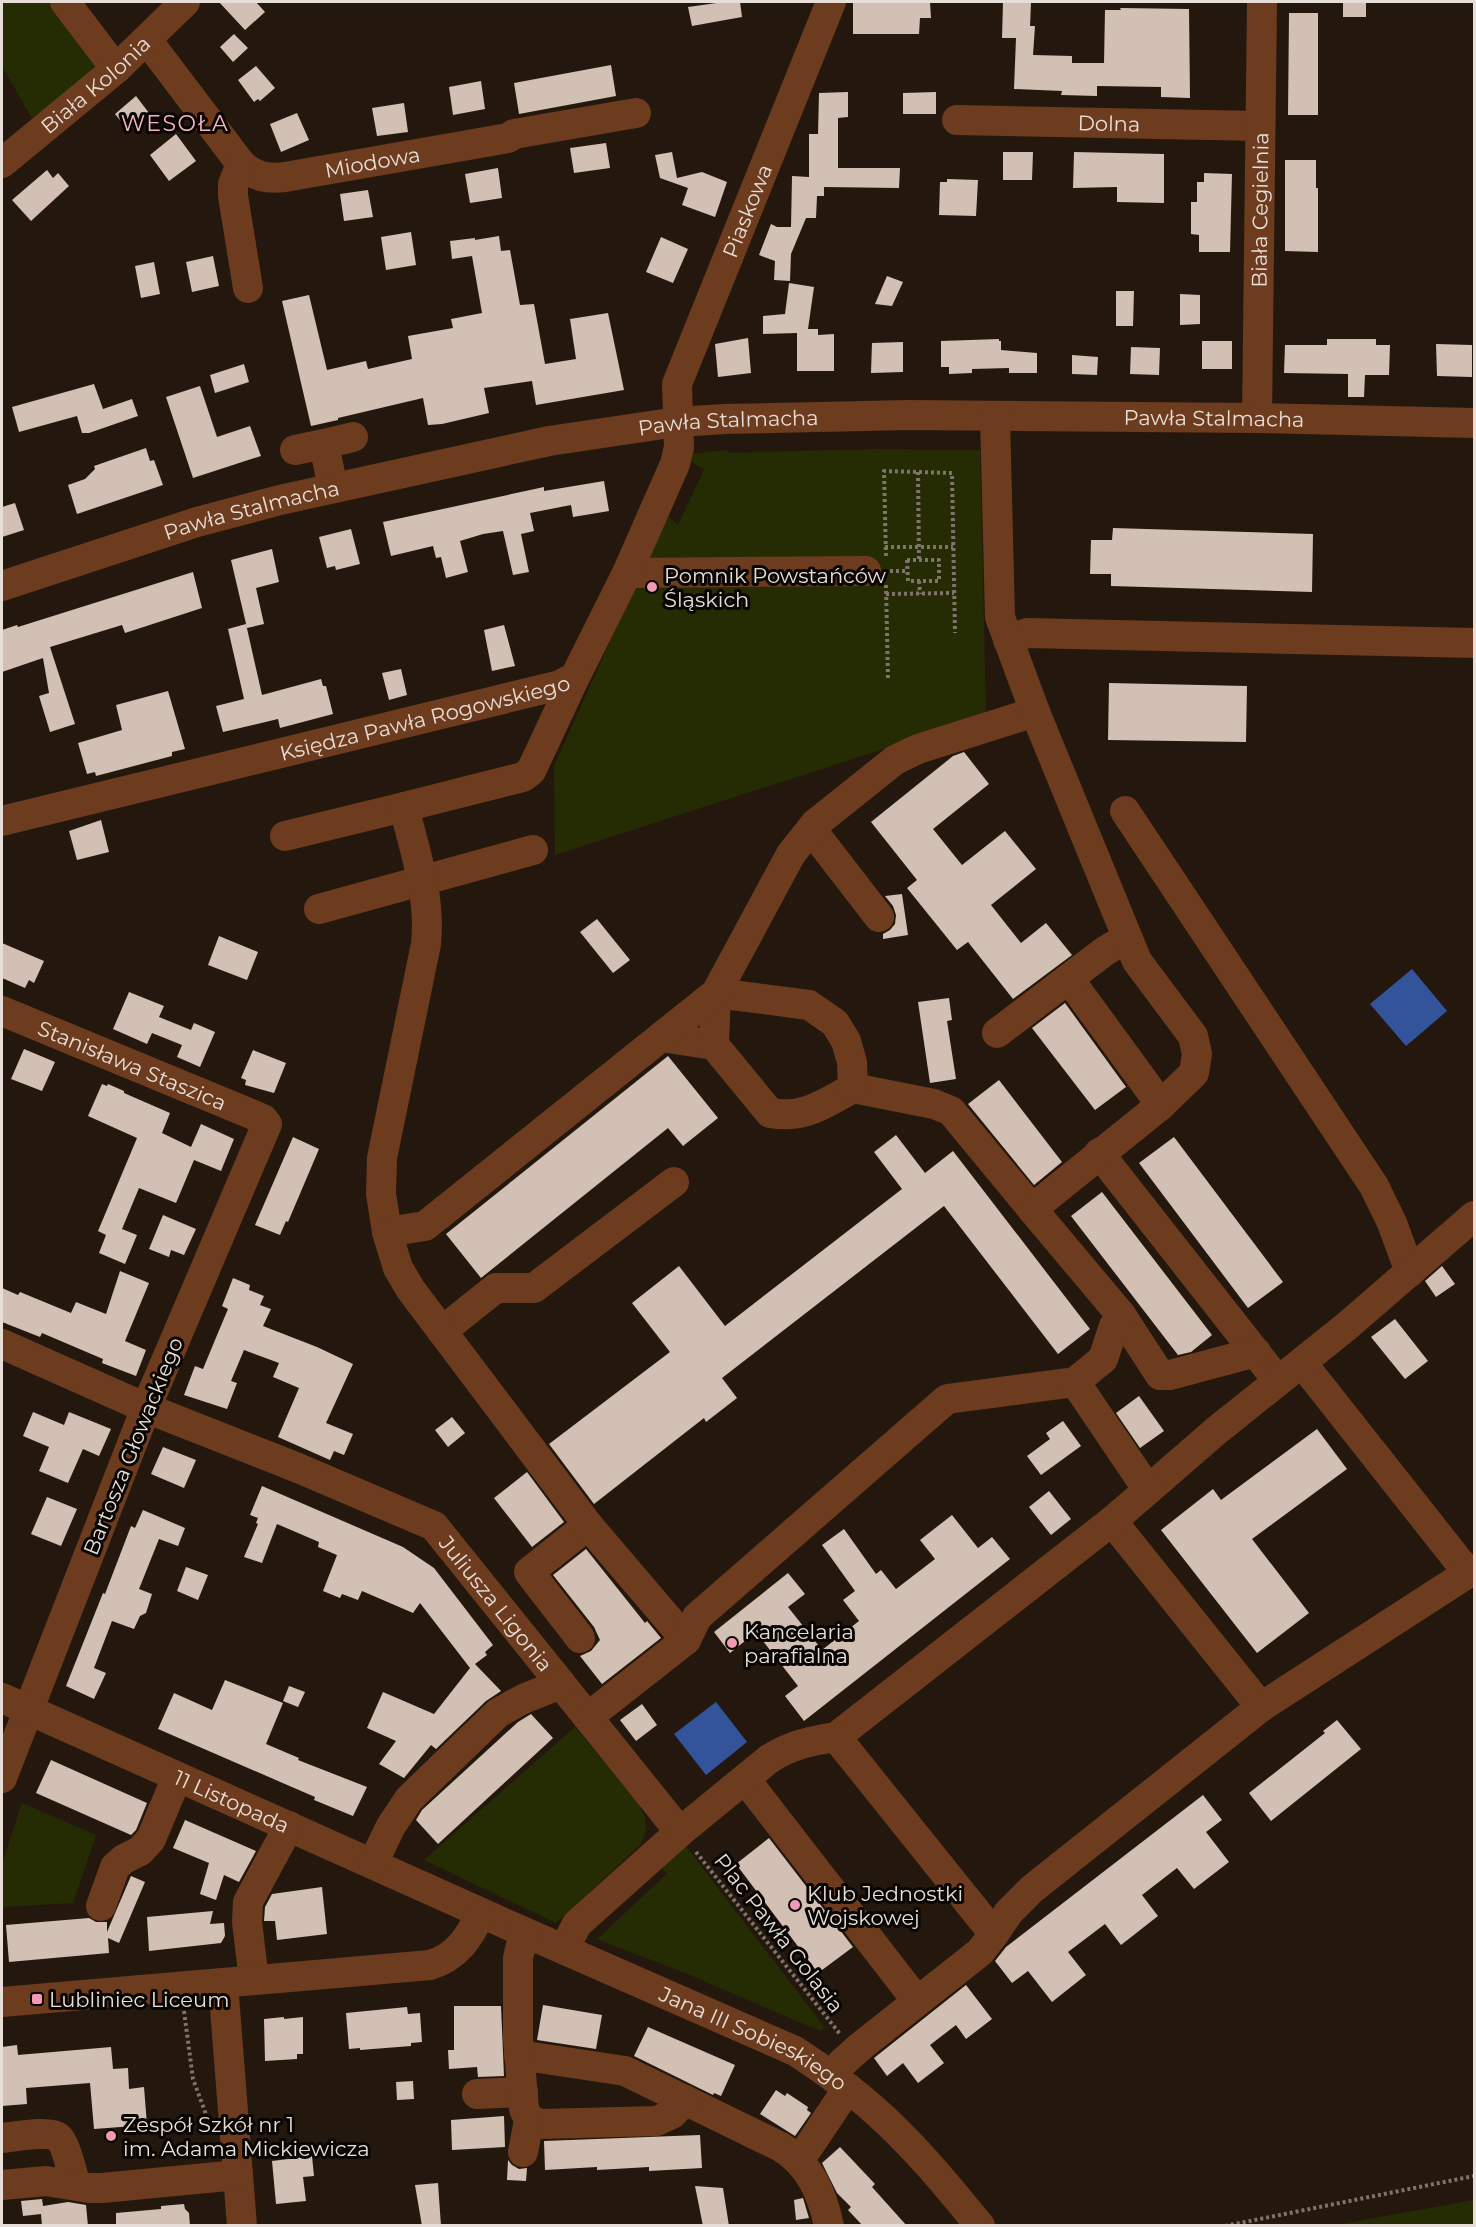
<svg xmlns="http://www.w3.org/2000/svg" width="1476" height="2227" font-family="Montserrat,sans-serif">
<style>
.green{fill:#252c04}
.water{fill:#33549b}
.building{fill:#d2c0b4}
.lines{fill:none;stroke-linecap:round;stroke-linejoin:round}
.path{stroke:#7e746c;stroke-width:4;stroke-dasharray:3 3;stroke-linecap:butt}
.minor{stroke:#6d3b1e;stroke-width:30}
.poi-dot{fill:#f09ab6;stroke:#090503;stroke-width:2}
.labels{text-anchor:middle;dominant-baseline:central;stroke-width:6;stroke-linejoin:round;paint-order:stroke}
.street-label{font-size:21px;fill:#e6ded7;stroke:#090503}
.poi-label{font-size:21px;fill:#e6ded7;stroke:#090503;text-anchor:start}
.neighbourhood-label{font-size:22px;letter-spacing:1.5px;fill:#f5b4c7;stroke:#090503}
</style>
<rect width="100%" height="100%" fill="#24180e"/>
<path class="green" d="M2,2H82L118,54L33,120L2,66Z
M874,449L980,450L986,716L555,855L554,766L667,515L678,525L704,470L692,462V454L728,450V453Z
M575,1727L637,1802L645,1817L646,1831L640,1845L556,1923L424,1860Z
M22,1803L96,1835L73,1903L2,1907V1864Z
M682,1841L825,2028L820,2031L690,1975L597,1939L667,1874L657,1862Z
M1474,2200V2225H1336Z"/>
<path class="water" d="M1412,969L1447,1011L1406,1046L1370,1004Z
M716,1702L747,1742L706,1775L674,1734Z"/>
<path class="building" d="M219,2H256L265,12L245,30Z
M724,2H740L742,17L692,26L688,7Z
M853,2H930L931,18H920L919,34H853Z
M1003,2L1031,3L1030,26H1035L1033,55L1072,56V63H1104L1105,10H1121L1120,8L1189,9L1190,98L1161,97V87L1097,86V96L1061,95L1062,91L1014,89L1016,38H1002Z
M1343,2H1366V17H1343Z
M1289,13H1318V115H1288Z
M234,34L248,48L233,62L220,47Z
M611,65L616,96L519,114L514,83Z
M256,66L275,88L260,101L258,99L254,102L238,80Z
M481,81L485,109L453,115L449,87Z
M848,92V117L838,118V168H900L899,188L824,187V196H817L816,218H806L791,254L790,281L774,280L775,261L759,255L771,224L777,227H791L792,176L809,177V134H818L819,93Z
M936,92V114H903V93Z
M136,96L149,113L129,131L115,114Z
M404,103L408,132L377,136L372,108Z
M297,113L309,140L281,152L270,124Z
M176,134L196,161L169,181L150,155Z
M606,143L610,168L574,173L570,148Z
M672,152L677,178L702,172L727,182L715,217L682,205L688,188L660,178L655,155Z
M1003,152H1033L1032,180H1003Z
M1074,152L1164,154V203L1117,202V187L1073,188Z
M1285,160H1316V188H1318V252L1285,251Z
M498,168L502,198L470,203L465,174Z
M47,170L53,178L58,173L69,186L31,221L12,200Z
M1204,173L1232,174L1230,252H1199V235L1191,234V202H1197V182H1204Z
M947,179L978,180L976,216L939,215L940,182H947Z
M368,190L373,217L344,221L340,194Z
M411,232L416,265L386,270L381,237Z
M499,236L501,251L510,250L520,305L534,304L545,364L576,359L570,319L608,313L624,390L536,405L532,381L484,388L489,413L442,424L428,425L423,398L338,418V420L311,426L282,301L309,295L327,370L366,361L368,369L412,359L408,336L453,328L451,319L482,313L472,256L452,259L450,241L475,238V240Z
M661,237L688,249L673,283L646,272Z
M213,256L219,286L192,292L186,262Z
M154,262L160,294L141,298L135,266Z
M887,276L903,282L892,306L875,304Z
M789,283L814,287L808,329H818V335L834,334V371H797V333L763,334V316L785,314Z
M1116,291H1134L1133,326H1116Z
M1180,294L1200,295V324L1180,325Z
M748,338L751,373L718,377L715,344Z
M999,339V341H1001V350L1037,353V373H1009V368L972,369V373L949,374V367H941V341Z
M1327,339H1376V345H1390L1389,375H1365L1364,397H1348V374L1284,373L1285,345H1327Z
M1202,341H1232V369H1202Z
M903,342V372L871,373L872,343Z
M1436,344L1472,345V377L1437,376Z
M1131,347L1160,348L1159,375L1130,374Z
M1072,355L1098,357L1097,375L1072,374Z
M244,364L249,382L215,393L210,375Z
M94,384L103,409L132,399L138,416L89,433H82L77,416L19,432L12,407Z
M200,386L217,437L250,426L261,456L193,478L166,397Z
M146,448L150,461L154,460L163,485L77,514L68,485L85,479L95,469L94,466Z
M604,481L609,511L573,517L571,505L530,513L534,531L521,534L529,572L513,575L503,531L483,534L460,541L468,572L446,578L441,557L436,558L433,546L391,556L383,522L544,487V491Z
M15,503L24,530L2,537V507Z
M1113,528L1313,534L1312,592L1111,586V574H1090L1091,540H1112Z
M351,529L360,564L336,570L335,566L327,568L319,537Z
M272,549L279,582L256,588L264,624L247,628L231,560Z
M193,572L202,608L125,633L122,625L50,647L75,724L50,732L39,696L49,693L43,658L2,672V630L17,625L18,627Z
M246,624L262,695L321,679L323,686H326L333,714L280,728L278,719L223,732L216,706L244,699L228,629Z
M504,625L515,666L492,671L484,630Z
M401,669L407,695L389,700L382,673Z
M1109,683L1247,686L1246,742L1108,740Z
M168,691L185,749L172,752V756L96,776L95,772L87,774L78,743L122,730L116,705Z
M964,752L989,784L933,829L962,865L1005,831L1036,869L991,905L1021,943L1046,923L1072,955L1013,999L968,942L957,950L907,888L917,880L871,822L953,756Z
M101,820L109,852L77,860L69,831Z
M902,894L908,935L883,939V934L890,930L895,924L896,915L893,906L885,896Z
M597,919L630,960L613,973L580,932Z
M219,936L258,952L247,980L208,965Z
M2,943L44,961L34,983L29,980L25,988L2,978Z
M129,992L164,1006L159,1017L191,1030L194,1023L215,1032L200,1067L177,1057L182,1045L152,1033L147,1044L113,1029Z
M949,998L952,1020L947,1021L956,1079L930,1083L918,1002Z
M1065,1003L1126,1087L1095,1110L1032,1028Z
M24,1049L55,1062L42,1091L11,1079Z
M253,1050L286,1063L274,1093L245,1085L246,1080L241,1078Z
M668,1056L718,1118L683,1146L668,1128L481,1278L446,1234Z
M999,1080L1062,1162L1034,1185L968,1104Z
M102,1084L107,1086L108,1084L124,1091V1093L170,1113L162,1133L191,1147L201,1124L234,1139L221,1171L194,1160L176,1203L139,1188L122,1229L137,1235L125,1264L99,1253L106,1235L98,1231L137,1138L88,1116Z
M896,1135L925,1173L953,1151L1090,1329L1058,1354L944,1206L722,1378L737,1398L706,1422L704,1418L594,1504L549,1444L670,1352L632,1303L679,1266L725,1326L902,1189L874,1152Z
M293,1137L319,1149L288,1222L286,1221L280,1235L255,1225Z
M1174,1137L1283,1282L1248,1308L1139,1163Z
M1102,1192L1212,1335L1191,1352L1178,1355L1071,1216Z
M163,1215L196,1229L184,1255L171,1250L169,1257L149,1249Z
M1442,1266L1455,1284L1436,1297L1425,1281Z
M120,1271L149,1283L125,1341L146,1350L136,1376L102,1363L103,1359L42,1333L40,1337L2,1322V1288L18,1295L20,1292L71,1313L76,1302L106,1314Z
M233,1278L250,1285L249,1290L264,1296L260,1305L271,1309L263,1326L317,1347L353,1364L326,1423L353,1434L344,1455L334,1451L330,1460L278,1437L299,1388L273,1377L279,1363L244,1350L231,1381L237,1383L227,1409L184,1395L195,1366L203,1369L215,1340L228,1309L222,1306Z
M1395,1319L1428,1361L1405,1379L1371,1337Z
M1139,1396L1164,1431L1140,1448L1116,1413Z
M33,1412L64,1425L69,1412L111,1429L99,1456L83,1449L68,1483L39,1471L49,1447L23,1436Z
M452,1417L465,1433L448,1447L435,1430Z
M1063,1421L1081,1446L1041,1475L1027,1456L1050,1439L1046,1433Z
M1317,1429L1347,1469L1252,1539L1309,1613L1257,1653L1161,1530L1213,1489L1221,1500Z
M163,1447L196,1460L184,1488L151,1474Z
M527,1472L564,1522L532,1547L494,1498Z
M262,1486L403,1547L434,1568L493,1645L485,1652L487,1655L475,1664L501,1691L486,1701L436,1749L431,1745L404,1778L379,1764L396,1741L367,1728L383,1692L434,1714L470,1668L420,1603L413,1613L362,1591L358,1600L342,1594L340,1598L323,1591L337,1555L318,1547L319,1542L277,1524L262,1563L244,1557L258,1524L256,1523L258,1518L250,1515Z
M1049,1491L1071,1519L1051,1535L1029,1507Z
M47,1497L77,1509L61,1546L31,1534Z
M143,1510L185,1528L178,1546L159,1539L139,1589L152,1594L146,1613L140,1616L134,1629L112,1621L94,1668L106,1673L94,1699L66,1686L103,1593L105,1594L131,1526L135,1528Z
M952,1515L978,1548L992,1537L1010,1559L804,1721L785,1696L798,1686L756,1632L730,1653L714,1632L788,1573L805,1594L788,1607L822,1650L859,1621L843,1600L855,1591L822,1545L844,1529L876,1574L881,1570L896,1589L935,1559L920,1540Z
M586,1549L645,1623L647,1621L661,1638L602,1684L580,1656L591,1651L600,1640L594,1627L553,1575Z
M186,1567L208,1575L198,1600L177,1591Z
M225,1680L283,1703L266,1744L299,1758L298,1760L367,1787L353,1816L314,1800L315,1797L158,1729L174,1693L212,1710Z
M289,1686L305,1692L298,1707L283,1701Z
M642,1704L657,1725L636,1741L620,1720Z
M531,1714L553,1738L438,1844L416,1820L422,1810L518,1722Z
M1337,1720L1361,1749L1271,1821L1249,1793L1325,1733L1323,1731Z
M51,1760L147,1803L136,1830L131,1835L36,1793Z
M1203,1795L1222,1820L1206,1832L1229,1862L1194,1889L1177,1868L1142,1895L1158,1916L1121,1945L1105,1924L1068,1952L1086,1975L1052,2002L1028,1971L1012,1983L995,1961L1006,1947Z
M185,1820L256,1851L239,1882L224,1875L216,1900L200,1894L209,1863L173,1848Z
M769,1838L853,1947L818,1973L736,1864Z
M131,1876L145,1882L119,1943L108,1938L109,1953L9,1962L6,1925L89,1918L96,1922H107V1932Z
M322,1887L327,1934L277,1940L275,1921H264L265,1907L272,1894Z
M213,1911L210,1924L224,1923L225,1936L221,1943L149,1951L147,1917Z
M966,1985L992,2019L966,2039L956,2025L930,2045L944,2063L918,2083L903,2063L887,2076L874,2058Z
M543,2005L602,2015L596,2049L537,2040Z
M454,2006H501L504,2076L478,2077L477,2067L449,2069L448,2050H454Z
M407,2007L408,2014L420,2013L422,2042L411,2043V2046L360,2050V2048L349,2049L346,2013Z
M284,2017V2019L303,2017V2054H297V2059L265,2061L264,2019Z
M648,2027L735,2065L721,2096L714,2093L713,2095L634,2056Z
M17,2045L18,2055L111,2047L113,2069L128,2068L129,2089L144,2087L147,2125L94,2129L90,2083L26,2088L27,2104L2,2106V2047Z
M413,2081L414,2099L397,2100L396,2082Z
M776,2090L785,2096L787,2093L808,2107L807,2110L811,2113L795,2136L760,2114Z
M504,2116L505,2147L452,2150L451,2120Z
M700,2135L702,2168L649,2171V2167L597,2170V2167L545,2170L544,2141Z
M840,2147L875,2184L872,2187L907,2226H863L848,2210L851,2207L837,2193L822,2163Z
M312,2156L314,2176L303,2177L306,2201L276,2204L272,2161Z
M508,2160L512,2165L519,2169L527,2168L526,2181L507,2180Z
M438,2183L441,2226H422L415,2185Z
M695,2186L723,2188L729,2226H703Z
M803,2198L809,2218L796,2220L794,2200Z
M42,2199L43,2206L68,2202L86,2205L88,2226H42L41,2214L23,2216L21,2201Z
M184,2204L185,2209L189,2213L190,2226H116V2213L161,2209V2206Z"/>
<g class="lines">
<path class="path" d="M918,472L919,560
M885,547H953
M886,556L884,471L952,473L955,633
M907,560H939V581H908Z
M890,571H907
M919,581L920,594
M886,585L888,679
M886,594L954,593
M696,1852L840,2034
M184,2011L193,2079L207,2117
M1225,2226L1474,2176"/>
<g class="minor">
<path d="M65,2L116,69"/>
<path id="s1" d="M147,40L241,164C254,177 267,179 285,177L508,138L514,134L636,113"/>
<path id="s2" d="M957,120L1260,126"/>
<path id="s3" d="M2,163L116,69L185,2"/>
<path d="M241,164L233,184V196L248,288"/>
<path id="s4" d="M1257,418L1262,2"/>
<path d="M324,444L353,437"/>
<path d="M295,450L324,444L333,488"/>
<path d="M627,573L866,571"/>
<path id="s5" d="M2,586L197,522L280,500L549,441L677,422L725,419L909,415L1257,418L1474,423"/>
<path d="M1008,640L1027,633L1474,643"/>
<path d="M1125,811L1374,1186L1392,1223L1410,1272"/>
<path id="s6" d="M2,821L560,685L575,677L627,573L675,464L679,447L677,384L831,2"/>
<path d="M811,829L879,917"/>
<path d="M285,836L404,807"/>
<path d="M319,909L533,850"/>
<path d="M1069,979L1161,1105"/>
<path id="s7" d="M2,1011L263,1119L267,1124L146,1408L2,1778"/>
<path d="M997,1033L1105,951L1127,938"/>
<path d="M661,1037L714,1045L770,1113C804,1119 824,1104 853,1088L934,1104L951,1111L1032,1209"/>
<path d="M714,1045L716,993L809,1005L835,1023L846,1041L852,1062L853,1088"/>
<path d="M1099,1153L1278,1381"/>
<path d="M387,1232L381,1194L382,1158L426,944C431,897 415,852 404,807L523,777L531,771L575,677"/>
<path d="M1121,1315L1160,1375H1170L1256,1352"/>
<path d="M442,1331L496,1288H534L674,1182"/>
<path id="s8" d="M2,1344L146,1408L298,1468L434,1526L680,1832L577,1924L564,1949"/>
<path d="M1302,1363L1468,1573L1474,1569"/>
<path d="M1148,1490L1216,1431L1347,1326L1474,1216"/>
<path d="M1112,1521L1261,1707"/>
<path d="M580,1638L529,1572L588,1525"/>
<path d="M686,1640L588,1525L411,1290L398,1268L387,1232L425,1226L716,993L791,854L815,824L895,760L918,749L1035,712"/>
<path id="s9" d="M2,1698L524,1932L795,2051C821,2068 847,2086 872,2108C912,2143 946,2184 980,2226"/>
<path d="M588,1717L686,1640L697,1617L947,1399L1075,1382"/>
<path d="M745,1779L917,2001"/>
<path d="M680,1832L769,1759C791,1745 810,1741 836,1737L1112,1521L1148,1490L1075,1382L1103,1359L1114,1326L1121,1315L1032,1209L1161,1105L1194,1073L1197,1054L1193,1036L1137,961L1035,712L1000,617L995,417"/>
<path d="M373,1863L391,1826L409,1799L498,1713L523,1699L561,1684"/>
<path d="M101,1906L115,1867L124,1859L140,1851L151,1839L177,1777"/>
<path d="M994,1934L1009,1912L1032,1889L1261,1707L1468,1573"/>
<path d="M254,1980L247,1922L248,1902L289,1826"/>
<path d="M223,1983L242,2226"/>
<path d="M2,2002L430,1965C457,1957 469,1938 481,1913"/>
<path d="M519,2055L625,2071L781,2147C810,2165 822,2193 829,2226"/>
<path d="M832,2076L842,2063L861,2046L980,1952L994,1934L836,1737"/>
<path d="M477,2094L523,2092"/>
<path d="M529,2120L541,2124L657,2121L672,2114L685,2100"/>
<path d="M2,2138C14,2137 49,2130 58,2137C66,2143 72,2174 76,2185"/>
<path d="M523,2152L529,2120L524,2109L518,2039V1958L524,1932"/>
<path d="M799,2161L848,2088"/>
<path d="M2,2185L46,2181L89,2188H102L238,2175"/>
</g>
</g>
<g class="poi-dot">
<circle cx="652" cy="587" r="6"/>
<circle cx="732" cy="1643" r="6"/>
<circle cx="795" cy="1905" r="6"/>
<rect x="31" y="1993" width="12" height="12" rx="3"/>
<circle cx="111" cy="2136" r="6"/>
</g>
<g class="labels">
<g class="street-label">
<text stroke="none"><textPath href="#s3" startOffset="122">Biała Kolonia</textPath></text>
<text stroke="none"><textPath href="#s2" startOffset="152">Dolna</textPath></text>
<text stroke="none"><textPath href="#s1" startOffset="292">Miodowa</textPath></text>
<text stroke="none"><textPath href="#s4" startOffset="208">Biała Cegielnia</textPath></text>
<text stroke="none"><textPath href="#s6" startOffset="1094">Piaskowa</textPath></text>
<text stroke="none"><textPath href="#s5" startOffset="1233">Pawła Stalmacha</textPath></text>
<text stroke="none"><textPath href="#s5" startOffset="747">Pawła Stalmacha</textPath></text>
<text stroke="none"><textPath href="#s5" startOffset="261">Pawła Stalmacha</textPath></text>
<text stroke="none"><textPath href="#s6" startOffset="435">Księdza Pawła Rogowskiego</textPath></text>
<text stroke="none"><textPath href="#s7" startOffset="141">Stanisława Staszica</textPath></text>
<text transform="translate(133 1446) rotate(-68)">Bartosza Głowackiego</text>
<text stroke="none"><textPath href="#s8" startOffset="568">Juliusza Ligonia</textPath></text>
<text stroke="none"><textPath href="#s9" startOffset="252">11 Listopada</textPath></text>
<text transform="translate(779 1933) rotate(52)">Plac Pawła Golasia</text>
<text stroke="none"><textPath href="#s9" startOffset="825">Jana III Sobieskiego</textPath></text>
</g>
<g class="poi-label">
<text x="664" y="575">Pomnik Powstańców<tspan x="664" dy="24">Śląskich</tspan></text>
<text x="744" y="1631">Kancelaria<tspan x="744" dy="24">parafialna</tspan></text>
<text x="807" y="1893">Klub Jednostki<tspan x="807" dy="24">Wojskowej</tspan></text>
<text x="49" y="1999">Lubliniec Liceum</text>
<text x="123" y="2124">Zespół Szkół nr 1<tspan x="123" dy="24">im. Adama Mickiewicza</tspan></text>
</g>
<g class="neighbourhood-label">
<text x="175" y="123">WESOŁA</text>
</g>
</g>
<rect width="1476" height="2227" fill="none" stroke="#e6ded7" stroke-width="6"/>
</svg>
